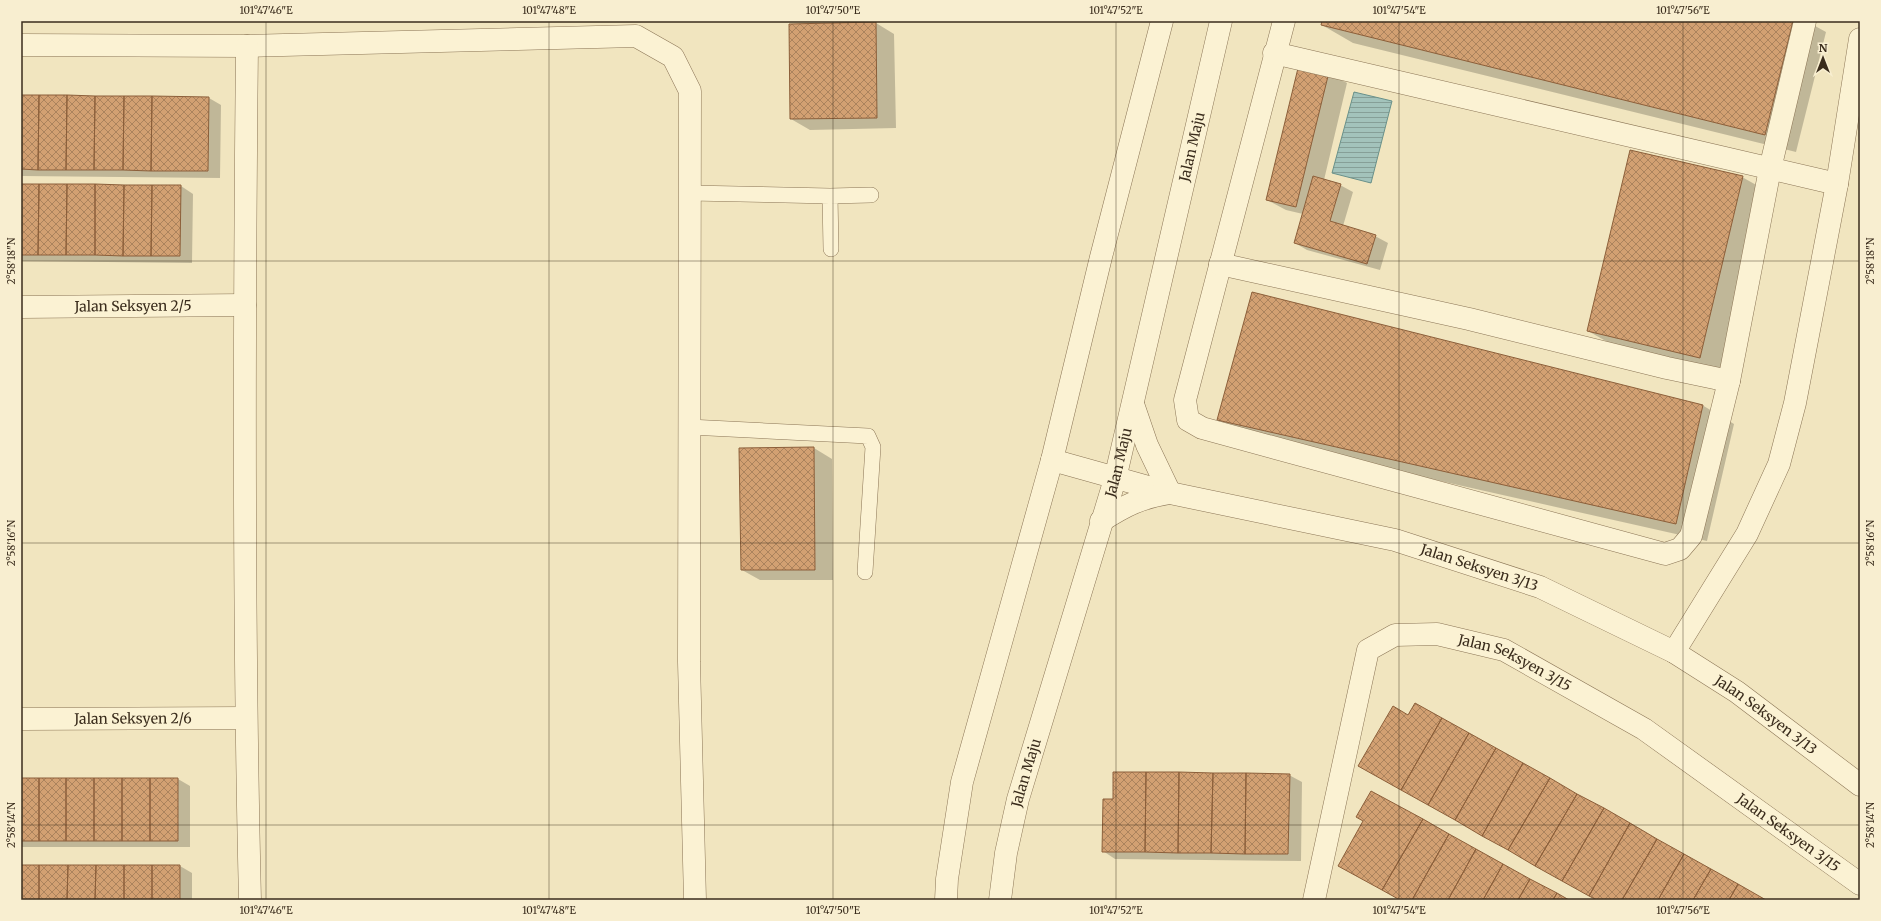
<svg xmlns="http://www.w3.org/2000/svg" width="1881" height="921" font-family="Merriweather,serif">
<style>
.water{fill:url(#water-rules);stroke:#69918a}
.shadow{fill:#0003}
.building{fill:url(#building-cross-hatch);stroke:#8c5f3a}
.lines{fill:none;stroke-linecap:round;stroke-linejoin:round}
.service-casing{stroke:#8b7556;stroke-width:16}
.minor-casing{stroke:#8b7556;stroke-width:23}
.tertiary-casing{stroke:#8b7556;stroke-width:23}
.service{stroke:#fbf2d3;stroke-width:15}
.minor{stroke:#fbf2d3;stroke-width:22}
.tertiary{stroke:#fbf2d3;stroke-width:22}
.ticks{fill:none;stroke:#3a2c1c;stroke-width:1;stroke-opacity:0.45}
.labels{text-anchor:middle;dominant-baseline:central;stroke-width:3;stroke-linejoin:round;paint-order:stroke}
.street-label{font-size:14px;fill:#3a2c1c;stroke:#f8eed0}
.neatline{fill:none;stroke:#3a2c1c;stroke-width:1.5}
.ticks-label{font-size:10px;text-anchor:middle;fill:#3a2c1c}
</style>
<defs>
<pattern id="water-rules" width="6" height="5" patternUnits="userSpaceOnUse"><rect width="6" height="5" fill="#a3c3bb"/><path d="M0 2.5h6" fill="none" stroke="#869f97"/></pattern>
<pattern id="building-cross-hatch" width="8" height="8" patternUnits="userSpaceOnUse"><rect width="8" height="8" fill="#d2a072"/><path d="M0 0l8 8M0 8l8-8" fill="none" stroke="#ab835d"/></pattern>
</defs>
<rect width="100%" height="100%" fill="#f1e5bf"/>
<path class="water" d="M1354,92L1392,101L1371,183L1332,173Z"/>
<path class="shadow" d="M1323,21H1806L1826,32L1796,152L1353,43L1322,25Z
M876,23L894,34L896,128L810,130L791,119Z
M1328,73L1347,83L1324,180L1340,185L1353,192L1343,226L1375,236L1388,243L1380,270L1307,250L1295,243L1303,214L1286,210L1267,200Z
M21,96L209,98L221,105L220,178L21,176Z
M1742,177L1774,195L1731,375L1620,349L1588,331Z
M21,184L181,186L193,194L192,263L21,261Z
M1702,405L1734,424L1707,541L1249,438L1218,420Z
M814,448L832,459L833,580H760L742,570Z
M1289,775L1302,782L1301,861L1115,859L1103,851L1114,800Z
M21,779H178L190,786V847H21Z
M21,865L180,866L192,873V900H21Z"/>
<path class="building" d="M1322,21H1793L1765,135L1321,25Z
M876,22L877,118L790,119L789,24Z
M1299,64L1329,72L1296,207L1266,200Z
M21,95H39L38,170L21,169Z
M39,95H67L66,170H38Z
M67,95L95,96L94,170H66Z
M95,96H124L123,170H94Z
M124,96H152L151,171L123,170Z
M152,96L209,97L208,171H151Z
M1630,150L1743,176L1700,358L1587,331Z
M1313,176L1341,184L1330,221L1376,235L1367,264L1294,243Z
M21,184H39L38,255H21Z
M39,184H67L66,255H38Z
M67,184H95V255H66Z
M95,184L124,185L123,256L95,255Z
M124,185H152L151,256H123Z
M152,185H181L180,256H151Z
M1252,292L1703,405L1676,524L1217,420Z
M814,447L815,570H741L739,448Z
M1415,703L1442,718L1401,790L1358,766L1393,706L1408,715Z
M1442,718L1469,733L1428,805L1401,790Z
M1469,733L1496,748L1455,820L1428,805Z
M1496,748L1523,763L1482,836L1455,820Z
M1523,763L1550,778L1508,850L1482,836Z
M1113,772H1146L1145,852H1102L1103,799H1113Z
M1146,772H1179L1178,853L1145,852Z
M1179,772L1213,773L1211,853H1178Z
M1213,773H1246L1245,854L1211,853Z
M1246,773L1290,774L1288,854H1245Z
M21,778H39V841H21Z
M39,778H66V841H39Z
M66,778H94V841H66Z
M94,778H122V841H94Z
M122,778H150V841H122Z
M150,778H178V841H150Z
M1550,778L1577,794L1535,866L1508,850Z
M1371,791L1423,819L1382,890L1338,866L1363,821L1356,817Z
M1577,794L1604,808L1562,881L1535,866Z
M1604,808L1630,823L1589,896L1562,881Z
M1423,819L1449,834L1412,900H1400L1382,890Z
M1630,823L1657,839L1622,900H1597L1589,896Z
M1449,834L1476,849L1448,900H1412Z
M1657,839L1684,854L1658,900H1622Z
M1476,849L1503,864L1483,900H1448Z
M1684,854L1711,869L1693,900H1658Z
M1503,864L1530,879L1518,900H1483Z
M21,865H39V900H21Z
M39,865H68L67,900H39Z
M68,865H96L95,900H67Z
M96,865H124V900H95Z
M124,865H152V900H124Z
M152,865H180V900H152Z
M1711,869L1738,884L1729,900H1693Z
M1530,879L1557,893L1553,900H1518Z
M1738,884L1766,900H1729Z
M1557,893L1569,900H1553Z"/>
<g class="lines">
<defs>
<path id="service" d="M690,193L830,196
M831,249L830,196L871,195
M689,427L868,436L873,447L865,572"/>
<g id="minor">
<path d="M1284,21L1185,400L1188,420L1202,428L1665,554L1680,549L1691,536L1729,381"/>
<path d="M21,45L247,46L636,36L673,57L690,91L689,662L695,900"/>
<path d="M247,46C244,331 243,615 250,900"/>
<path d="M1274,53L1837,184"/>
<path d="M1220,264L1469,319L1667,368L1729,381L1770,169L1805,21"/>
<path id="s1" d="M21,307L245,305"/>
<path id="s2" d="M1052,460L1170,493L1395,540L1540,587L1674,652L1737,692L1860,785"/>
<path d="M1674,652L1747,534L1779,464L1795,403L1837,184L1860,39"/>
<path id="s3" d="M21,719L246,718"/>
<path id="s4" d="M1314,900L1368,650L1395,635L1437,634L1504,650L1644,729L1860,884"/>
</g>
<g id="tertiary">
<path d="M1101,521C1126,505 1140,498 1170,493L1147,445L1133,404"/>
<path d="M946,900L947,879L962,782L1052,460L1101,257L1162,21"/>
<path id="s5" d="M1000,900L1006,853L1018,799L1115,479L1221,21"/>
</g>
</defs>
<use href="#service" class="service-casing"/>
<use href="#minor" class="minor-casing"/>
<use href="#tertiary" class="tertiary-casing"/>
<use href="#service" class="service"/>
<use href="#minor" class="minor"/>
<use href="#tertiary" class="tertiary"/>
</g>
<path class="ticks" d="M266,21V900M549,21V900M833,21V900M1116,21V900M1399,21V900M1683,21V900M21,261H1860M21,543H1860M21,825H1860"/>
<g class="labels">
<g class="street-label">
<text stroke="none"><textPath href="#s5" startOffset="778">Jalan Maju</textPath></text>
<text stroke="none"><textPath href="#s1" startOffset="112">Jalan Seksyen 2/5</textPath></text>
<text stroke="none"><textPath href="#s5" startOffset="454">Jalan Maju</textPath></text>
<text stroke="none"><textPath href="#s2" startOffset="441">Jalan Seksyen 3/13</textPath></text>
<text stroke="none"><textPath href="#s4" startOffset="412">Jalan Seksyen 3/15</textPath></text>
<text stroke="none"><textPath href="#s2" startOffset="765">Jalan Seksyen 3/13</textPath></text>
<text stroke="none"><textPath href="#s3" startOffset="112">Jalan Seksyen 2/6</textPath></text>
<text stroke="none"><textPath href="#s5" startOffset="130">Jalan Maju</textPath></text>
<text stroke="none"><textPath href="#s4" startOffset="736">Jalan Seksyen 3/15</textPath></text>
</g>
</g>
<rect width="1881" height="921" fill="none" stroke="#f8eed0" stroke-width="44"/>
<g transform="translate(1823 58)" stroke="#f8eed0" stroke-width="3" paint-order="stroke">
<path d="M0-3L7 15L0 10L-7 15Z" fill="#3a2c1c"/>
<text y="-6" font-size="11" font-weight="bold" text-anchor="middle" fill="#3a2c1c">N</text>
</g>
<rect x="22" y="22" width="1837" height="877" class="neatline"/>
<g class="ticks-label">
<text x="266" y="14">101°47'46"E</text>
<text x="549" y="14">101°47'48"E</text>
<text x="833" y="14">101°47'50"E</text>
<text x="1116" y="14">101°47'52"E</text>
<text x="1399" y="14">101°47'54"E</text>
<text x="1683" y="14">101°47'56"E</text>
<text transform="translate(11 261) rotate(-90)" y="4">2°58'18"N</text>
<text transform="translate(1870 261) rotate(-90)" y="4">2°58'18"N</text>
<text transform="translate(11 543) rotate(-90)" y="4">2°58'16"N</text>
<text transform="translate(1870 543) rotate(-90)" y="4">2°58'16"N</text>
<text transform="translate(11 825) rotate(-90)" y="4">2°58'14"N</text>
<text transform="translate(1870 825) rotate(-90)" y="4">2°58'14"N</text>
<text x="266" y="914">101°47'46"E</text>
<text x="549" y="914">101°47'48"E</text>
<text x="833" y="914">101°47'50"E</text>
<text x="1116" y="914">101°47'52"E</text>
<text x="1399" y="914">101°47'54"E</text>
<text x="1683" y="914">101°47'56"E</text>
</g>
</svg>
